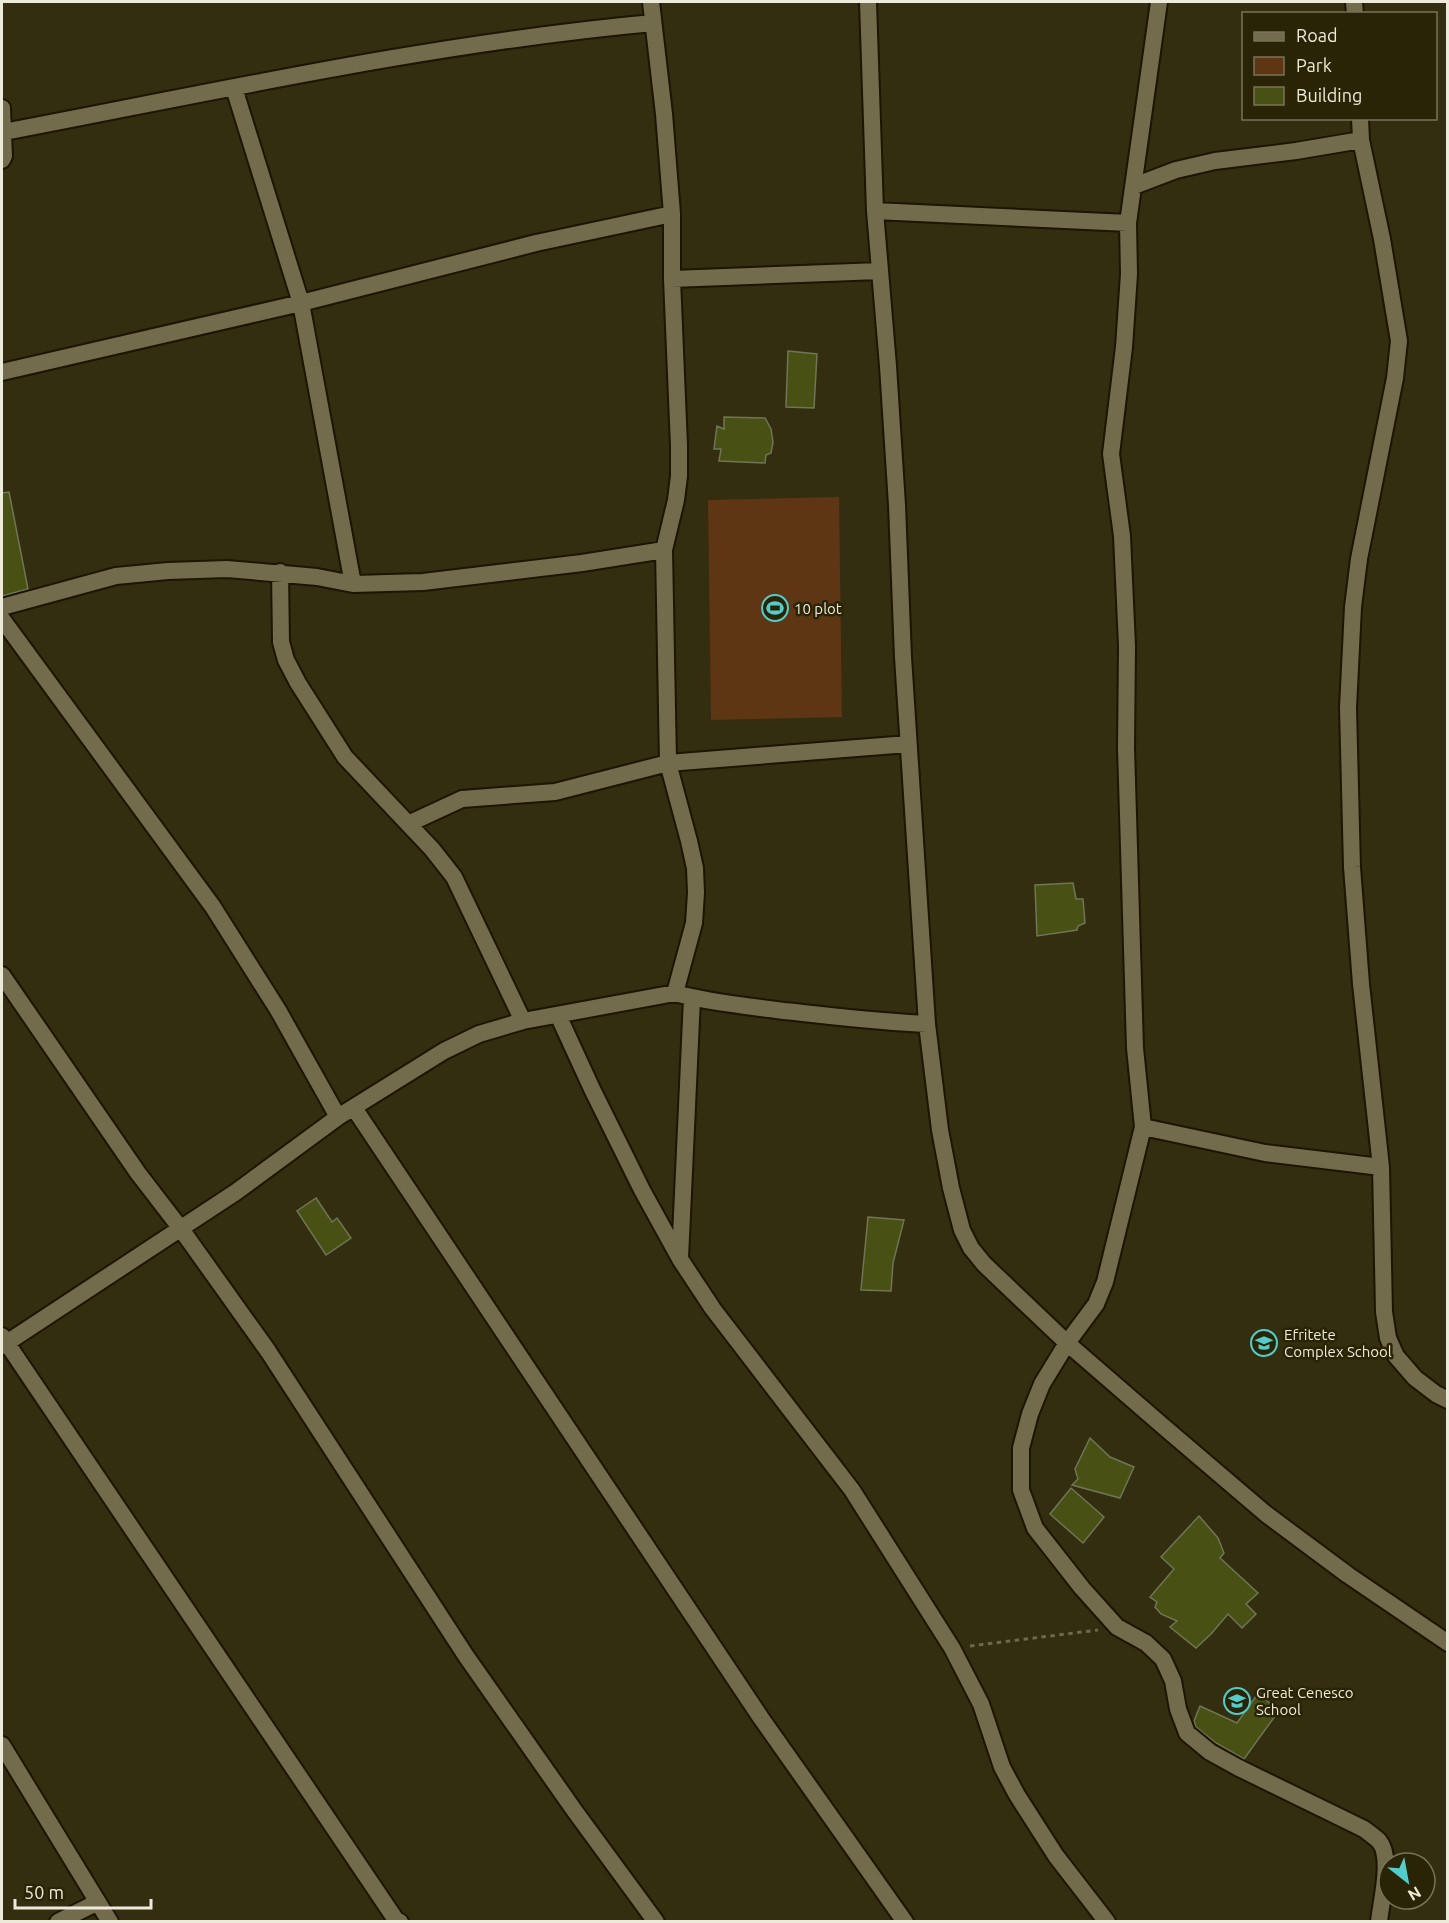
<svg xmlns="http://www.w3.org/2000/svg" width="1449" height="1923" font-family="Ubuntu,sans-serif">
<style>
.park{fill:#5e3613}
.building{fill:#485013;stroke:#6f7556;stroke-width:1.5}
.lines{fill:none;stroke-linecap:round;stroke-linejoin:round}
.minor-casing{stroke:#1c1500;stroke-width:20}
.path{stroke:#6d684e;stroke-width:3;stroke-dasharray:4.5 4.5;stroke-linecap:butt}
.minor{stroke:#726b4c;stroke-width:16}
.labels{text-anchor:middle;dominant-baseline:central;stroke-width:5;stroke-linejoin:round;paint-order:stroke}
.poi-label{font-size:15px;fill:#edead9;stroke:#2a2406;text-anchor:start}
</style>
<rect width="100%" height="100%" fill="#342e10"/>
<path class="park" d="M839,497L842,717L711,720L708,500Z"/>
<path class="building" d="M788,351L817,354L814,408L786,407Z
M724,417L765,418L771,429L773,442L771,453L766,455L765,463L719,461L721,449H714L717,426L724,429Z
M9,492L28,589L2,596V493Z
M1073,883L1076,899H1083L1085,923L1078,926L1077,930L1037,936L1035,885Z
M316,1198L332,1222L337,1218L351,1238L326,1255L297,1211Z
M868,1217L904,1220L893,1263L891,1291L861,1290Z
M1090,1438L1110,1457L1134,1467L1120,1498L1072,1485L1078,1479L1075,1469Z
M1071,1488L1104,1517L1083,1543L1050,1514Z
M1199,1516L1218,1538L1224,1553L1220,1558L1258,1593L1246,1604L1256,1614L1242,1628L1228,1614L1211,1634L1196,1648L1170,1627L1177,1621L1161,1614L1155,1607L1157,1602L1150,1597L1174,1569L1161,1557Z
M1259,1692L1278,1712L1244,1759L1216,1743L1196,1727L1194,1721L1200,1706L1237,1723Z"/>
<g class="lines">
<defs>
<path id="minor" d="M651,2L664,114L672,214V279L679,446V476L676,500L664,550L668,763L689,841L695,868L696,893L694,923L675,993
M868,2L875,211L888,366L897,505L903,657L927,1024L940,1130L951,1188L962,1230L971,1248L984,1264L1067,1343L1164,1427L1266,1514L1348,1575L1448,1643
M1159,2L1128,223L1129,274L1124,347L1111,454L1122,536L1127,646L1126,748L1135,1048L1143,1127L1105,1282L1096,1304L1067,1343L1042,1384L1030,1414L1021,1448V1490L1035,1528L1082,1588L1117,1627L1146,1643L1163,1659L1173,1681L1178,1709L1187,1733L1210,1752L1239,1768L1364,1829C1369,1833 1375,1837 1379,1841C1393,1857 1381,1901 1379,1922
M1354,2L1355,14
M234,88L301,303L353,584
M2,108L4,156L2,160
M1360,118L1361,140L1382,239L1399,341L1395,378L1359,559L1353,607L1348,708L1352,867L1361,984L1381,1167L1384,1312L1388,1338L1396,1356L1415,1378L1436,1394L1448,1400
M4,132C219,91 434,43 653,23
M1134,186L1176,170L1215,161L1296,151L1361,140
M875,211L1128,223
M672,279L879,271
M2,372L301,303L536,243L672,214
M280,572L281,642L286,660L298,683L345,757L432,849L454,877L523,1021
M2,607L116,576L168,571L227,569L317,577L353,584L423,582L582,563L664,550
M2,619L213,907L278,1010L338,1117
M408,824L462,799L555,792L668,763L908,744
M2,975L138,1173L181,1229L268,1351L466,1656L574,1810L656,1922
M558,1015L592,1089L642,1190L680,1259L713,1309L852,1490L952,1648L981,1704L1002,1767L1017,1795L1056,1856L1107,1922
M354,1108L761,1718L905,1922
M1143,1127L1265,1153L1381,1167
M680,1258L692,998
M2,1336L396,1920L400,1922
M2,1346L236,1192L338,1117L444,1051L479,1034L523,1021L675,993C711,1003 748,1006 784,1011C832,1016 879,1022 927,1024
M2,1745L110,1922
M58,1922L98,1902"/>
</defs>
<use href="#minor" class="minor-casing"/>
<path class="path" d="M970,1646L1098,1630"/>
<use href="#minor" class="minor"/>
</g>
<defs>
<symbol id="stadium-ring" viewBox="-11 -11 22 22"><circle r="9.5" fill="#2a2406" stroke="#53cdcb" stroke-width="1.5"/><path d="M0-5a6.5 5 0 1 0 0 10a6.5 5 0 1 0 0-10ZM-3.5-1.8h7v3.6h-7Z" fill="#53cdcb"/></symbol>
<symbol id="school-ring" viewBox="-11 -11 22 22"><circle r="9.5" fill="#2a2406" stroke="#53cdcb" stroke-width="1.5"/><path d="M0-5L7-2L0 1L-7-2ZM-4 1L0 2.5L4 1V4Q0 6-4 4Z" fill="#53cdcb"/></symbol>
</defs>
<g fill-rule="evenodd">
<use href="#stadium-ring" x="760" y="593" width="30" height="30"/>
<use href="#school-ring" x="1249" y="1328" width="30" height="30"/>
<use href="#school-ring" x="1222" y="1686" width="30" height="30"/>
</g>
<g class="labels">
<g class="poi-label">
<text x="794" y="608">10 plot</text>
<text x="1284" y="1334">Efritete<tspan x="1284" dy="17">Complex School</tspan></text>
<text x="1256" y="1692">Great Cenesco<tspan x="1256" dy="17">School</tspan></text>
</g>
</g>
<rect width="1449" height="1923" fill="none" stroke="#edead9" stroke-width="6"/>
<rect x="1242" y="12" width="195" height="108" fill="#2a2406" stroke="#78735a" stroke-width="1.5"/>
<rect x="1254" y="32" width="30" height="9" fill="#726b4c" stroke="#78735a" stroke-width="1.5"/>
<text x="1296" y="42" font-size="18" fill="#edead9">Road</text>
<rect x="1254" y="57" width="30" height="18" fill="#5e3613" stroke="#78735a" stroke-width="1.5"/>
<text x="1296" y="72" font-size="18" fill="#edead9">Park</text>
<rect x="1254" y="87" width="30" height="18" fill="#485013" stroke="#78735a" stroke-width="1.5"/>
<text x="1296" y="102" font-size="18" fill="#edead9">Building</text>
<g transform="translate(1407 1881) rotate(149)"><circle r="28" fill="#2a2406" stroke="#78735a" stroke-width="1.5"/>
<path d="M0-4.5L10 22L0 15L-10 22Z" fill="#53cdcb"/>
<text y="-9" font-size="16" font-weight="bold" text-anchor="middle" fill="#edead9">N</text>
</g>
<path d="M15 1899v9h136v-9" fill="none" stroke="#edead9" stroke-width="3"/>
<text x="24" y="1899" font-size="18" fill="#edead9" stroke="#2a2406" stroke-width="4.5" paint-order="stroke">50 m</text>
</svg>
